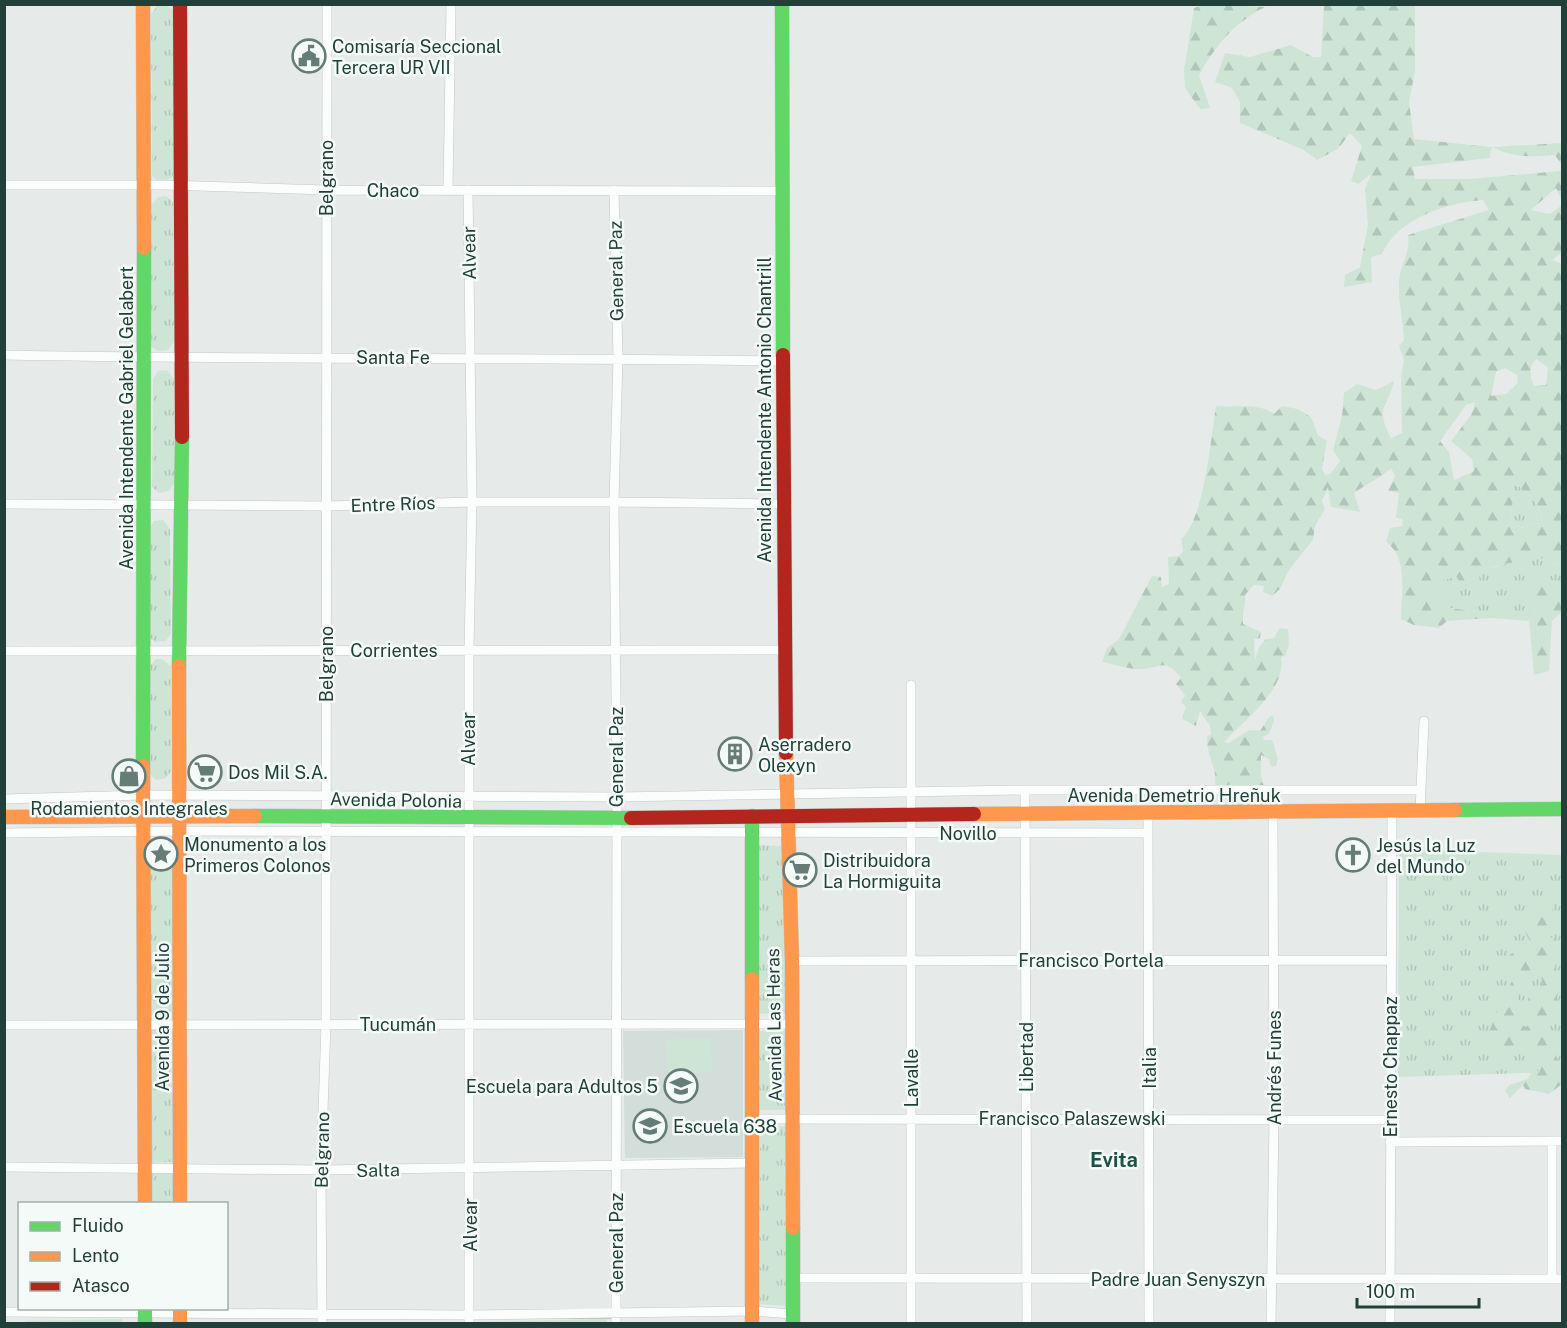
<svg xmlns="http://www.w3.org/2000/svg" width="1567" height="1328" font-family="'Public Sans',sans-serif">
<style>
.built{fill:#d3ddd9}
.grass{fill:url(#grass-tufts)}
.forest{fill:url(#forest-firs);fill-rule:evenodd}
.pitch{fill:#cee5d6}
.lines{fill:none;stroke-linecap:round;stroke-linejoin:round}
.street-casing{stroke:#c3c8c6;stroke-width:10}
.fast-casing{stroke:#c1c9c6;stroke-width:15}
.slow-casing{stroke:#c1c9c6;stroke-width:15}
.jam-casing{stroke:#c1c9c6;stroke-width:15}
.street{stroke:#fbfcfc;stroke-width:9}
.fast{stroke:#63d668;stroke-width:14}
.slow{stroke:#ff974d;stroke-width:14}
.jam{stroke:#b3261e;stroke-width:14}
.labels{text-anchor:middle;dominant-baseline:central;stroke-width:5;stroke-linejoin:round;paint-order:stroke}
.poi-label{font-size:18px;fill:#214039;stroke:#f4faf7;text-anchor:start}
.street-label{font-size:18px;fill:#214039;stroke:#f4faf7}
.neighbourhood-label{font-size:20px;font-weight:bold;fill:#1c5347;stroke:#f4faf7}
</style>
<defs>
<pattern id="grass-tufts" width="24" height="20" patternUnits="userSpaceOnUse" patternTransform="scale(1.5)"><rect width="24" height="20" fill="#cee5d6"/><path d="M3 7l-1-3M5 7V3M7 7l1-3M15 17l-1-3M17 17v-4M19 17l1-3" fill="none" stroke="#b1c6b8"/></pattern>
<pattern id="forest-firs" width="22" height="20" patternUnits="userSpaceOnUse" patternTransform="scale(1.5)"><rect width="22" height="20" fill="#cee5d6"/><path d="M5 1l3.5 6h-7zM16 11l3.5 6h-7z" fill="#b1c6b8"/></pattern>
</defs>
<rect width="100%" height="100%" fill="#e6ebe9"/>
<path class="built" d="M743,1030V1157L625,1158L623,1031Z"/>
<path class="grass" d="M158,5H166L174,11L173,177L166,181H157L152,175L151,14Z
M166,196L173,202L174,342L168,350L158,351L151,346V205L158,197Z
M167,370L174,379V484L169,491L159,493L152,487L153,379L158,371Z
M1513,480C1527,496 1543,501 1542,524L1534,523L1522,528L1511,522Z
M163,520L170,529L171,633L166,641L155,642L149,637V529L154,521Z
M1545,558L1554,565L1562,563V580L1547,581L1537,572L1533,592L1526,601L1537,614L1529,621L1491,618V614L1450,608L1444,599L1434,593L1435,582L1522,560Z
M156,659H162L171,666V771L166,778L156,780L149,774L150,666Z
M146,843H172V1017L148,1016Z
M756,845L784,846L786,1013L755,1014Z
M1399,849L1562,855V1072L1398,1077Z
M147,1029L171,1030L173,1162L148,1163Z
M757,1031H785L787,1110H759Z
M785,1126L788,1306L758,1304L760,1128Z
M151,1173H173L174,1203H151Z
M607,1319V1324L477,1323V1322Z"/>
<path class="forest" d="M1206,4L1265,7C1234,23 1216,45 1199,75L1210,108L1200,109L1185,88L1184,70L1194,8Z
M1324,5H1415V71L1409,102L1414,139L1491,147L1562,143V201L1556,188L1531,210L1550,214L1562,205V253L1552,260L1562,264V563L1554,565L1545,558C1526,560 1497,564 1480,572L1479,582L1461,585L1457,577L1436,582L1434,593L1444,599L1450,608L1491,614V618L1447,621L1439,628L1414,625L1401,619C1401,593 1409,558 1386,542L1390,528L1402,526L1403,520L1396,517L1399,493L1388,491L1395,476L1391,468C1381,478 1366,484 1354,493L1360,512L1331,507L1328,487L1322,501L1325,509L1315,526L1313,540L1289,570L1280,589L1272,596L1263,592L1264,586L1254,585L1245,595C1246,606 1242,613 1243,624L1261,632L1260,638L1254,639L1255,660L1259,647L1266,639L1274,638L1280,628L1288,629L1289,645L1285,656L1281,657C1287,690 1243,721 1224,742L1229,743L1249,730L1260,731L1269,717L1273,715L1274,721L1269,734L1263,737L1264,740H1272L1278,759L1276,766L1271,767L1269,759L1261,755V776L1265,787L1238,790L1231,798L1215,793C1215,786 1216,775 1214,769C1210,758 1207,749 1207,737L1211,734L1210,726L1200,711L1196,726L1182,719L1186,707L1181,702L1185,695L1176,684L1181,678C1165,657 1161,668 1142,669C1130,670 1114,664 1102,662L1107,648L1119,639L1152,576L1161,577L1162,587L1169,584L1168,557L1179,556L1183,551L1181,539C1204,521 1211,437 1216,406C1235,408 1259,402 1274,414L1282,406L1298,409L1311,417L1318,435L1327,441L1322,469L1326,476L1332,472L1340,461L1333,450L1342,416L1344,393L1357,384L1376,390L1394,381C1387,410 1375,407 1391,438L1402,433L1401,377L1404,360L1399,346L1404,340C1403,321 1398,301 1399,282C1400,264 1411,253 1408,235L1489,210L1483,200C1446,203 1398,218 1382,254L1371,257L1372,282L1344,287L1345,275L1360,267L1368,225L1365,189L1371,174L1358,184L1351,181L1362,146L1350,133L1338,149L1317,160L1304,150L1240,123V102L1232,88L1215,82L1225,53L1250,57L1291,45L1313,57H1321ZM1492,147C1514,158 1531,157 1555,155L1562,166L1560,171L1469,179H1415L1413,167L1489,158ZM1536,359L1548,368L1546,385L1534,386C1530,376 1528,368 1536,359ZM1505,368L1517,375L1518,383L1506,394L1491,396L1496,372ZM1475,402L1471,415L1451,441L1472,459L1474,471L1454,480L1449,452L1440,441L1466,405ZM1514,481C1527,496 1543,501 1542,524L1534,523L1522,528L1511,522Z
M1530,572H1537L1547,581L1562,580V612L1552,621L1549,671L1534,675L1529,621L1537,614L1526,601C1535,590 1535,585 1530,572Z
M1552,903L1554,907L1547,919L1555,922L1557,930L1549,937L1556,939L1554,960L1559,982L1557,999L1561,1007L1553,1022L1547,1021L1544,1026L1553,1034L1552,1047C1557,1055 1563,1074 1562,1084L1549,1094L1525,1089L1523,1085L1510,1098L1505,1091L1509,1085L1528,1079L1531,1074L1527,1063L1530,1060L1539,1073L1542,1063L1533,1060L1535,1056H1540L1528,1047L1503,1050L1495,1047L1496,1042L1490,1041L1484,1052L1481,1049L1483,1033L1488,1034L1498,1010L1508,1009L1513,999L1508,993L1511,982L1518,983V1000L1524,1002L1521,1008L1524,1014L1521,1025L1526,1027L1535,1020L1526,1010L1529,996L1543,983L1541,977L1546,967L1542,966L1524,978H1512L1502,968L1505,959L1522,945L1536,951L1540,948L1541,943H1532C1523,932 1523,926 1530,914L1544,912L1547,905Z"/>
<path class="pitch" d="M711,1038L712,1072L667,1073L666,1039Z
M122,1319V1324L25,1323V1321Z"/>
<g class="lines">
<defs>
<path id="street" d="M4,185H164L326,190L782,191
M448,190L451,4
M468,190L472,502L469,650V1324
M614,190L618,358L614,502L617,797L616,1324
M4,355C263,360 522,357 781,361
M4,504L326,506L472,502H614L782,504
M4,651L783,650
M1025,790L1027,1324
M4,799L143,795L617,797L1025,790H1421
M1420,811L1424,721
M1148,813L1149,1324
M4,833L180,831L1148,833
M792,961L1390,960
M4,1025L792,1024
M752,1119L1392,1120
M1552,1141V1279
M1390,1142L1562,1141
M4,1167L321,1170L752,1163
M793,1278L1562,1279
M4,1312L469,1315L752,1311L793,1314
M322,1324L321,1170L326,1024L327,4
M911,1324V685
M1271,1324L1274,1119L1273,812
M1390,1324L1392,810"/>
<path id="fast" d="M782,4L783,355
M179,666L182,437
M143,766L144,248
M1455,810L1562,809
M255,816L631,818
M752,816V979
M793,1228V1324
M145,1308V1324"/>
<path id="slow" d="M143,4L144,248
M179,666L180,1204
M786,753L792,961L793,1228
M143,766L145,1204
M974,814L1455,810
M4,817L255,816
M752,979V1324
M180,1308V1324"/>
<path id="jam" d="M180,4L182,437
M783,355L786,753
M631,818L974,814"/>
</defs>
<use href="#street" class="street-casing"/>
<use href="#fast" class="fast-casing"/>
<use href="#slow" class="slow-casing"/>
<use href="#jam" class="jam-casing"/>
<use href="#street" class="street"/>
<use href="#fast" class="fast"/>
<use href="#slow" class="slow"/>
<use href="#jam" class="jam"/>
</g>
<defs>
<symbol id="civic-ring" viewBox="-11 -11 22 22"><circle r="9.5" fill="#f4faf7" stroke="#667c77" stroke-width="1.5"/><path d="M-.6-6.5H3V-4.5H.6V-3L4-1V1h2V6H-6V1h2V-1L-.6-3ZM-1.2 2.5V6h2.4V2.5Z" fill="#667c77"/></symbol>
<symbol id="building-ring" viewBox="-11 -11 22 22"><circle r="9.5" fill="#f4faf7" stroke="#667c77" stroke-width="1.5"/><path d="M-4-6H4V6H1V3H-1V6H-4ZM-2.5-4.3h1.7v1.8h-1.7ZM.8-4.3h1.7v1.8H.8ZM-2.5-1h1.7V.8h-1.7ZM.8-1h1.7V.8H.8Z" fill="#667c77"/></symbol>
<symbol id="supermarket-ring" viewBox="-11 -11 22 22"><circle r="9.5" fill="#f4faf7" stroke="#667c77" stroke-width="1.5"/><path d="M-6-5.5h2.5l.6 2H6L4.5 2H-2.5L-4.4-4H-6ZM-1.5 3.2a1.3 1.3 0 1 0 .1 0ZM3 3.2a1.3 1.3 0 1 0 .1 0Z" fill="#667c77"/></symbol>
<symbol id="shop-ring" viewBox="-11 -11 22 22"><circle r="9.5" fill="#f4faf7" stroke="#667c77" stroke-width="1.5"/><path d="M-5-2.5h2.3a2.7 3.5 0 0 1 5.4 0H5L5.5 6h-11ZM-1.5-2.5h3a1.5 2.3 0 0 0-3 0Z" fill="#667c77"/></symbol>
<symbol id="sight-ring" viewBox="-11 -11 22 22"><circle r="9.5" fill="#f4faf7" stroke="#667c77" stroke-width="1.5"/><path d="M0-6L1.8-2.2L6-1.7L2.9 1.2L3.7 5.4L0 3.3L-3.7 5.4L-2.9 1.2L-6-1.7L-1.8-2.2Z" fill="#667c77"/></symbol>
<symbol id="church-ring" viewBox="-11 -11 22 22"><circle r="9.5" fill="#f4faf7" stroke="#667c77" stroke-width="1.5"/><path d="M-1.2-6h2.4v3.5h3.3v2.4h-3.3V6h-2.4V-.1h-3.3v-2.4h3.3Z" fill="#667c77"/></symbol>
<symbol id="school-ring" viewBox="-11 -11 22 22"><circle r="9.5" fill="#f4faf7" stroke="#667c77" stroke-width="1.5"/><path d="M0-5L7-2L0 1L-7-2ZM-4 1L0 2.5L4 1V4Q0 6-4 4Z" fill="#667c77"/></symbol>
</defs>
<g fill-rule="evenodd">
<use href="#civic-ring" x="290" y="37" width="38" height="38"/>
<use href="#building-ring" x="716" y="735" width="38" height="38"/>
<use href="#supermarket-ring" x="186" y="753" width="38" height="38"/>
<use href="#shop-ring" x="110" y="757" width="38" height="38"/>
<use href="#sight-ring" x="142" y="835" width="38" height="38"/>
<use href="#church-ring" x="1334" y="836" width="38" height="38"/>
<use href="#supermarket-ring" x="781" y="851" width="38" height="38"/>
<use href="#school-ring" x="662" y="1067" width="38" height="38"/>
<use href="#school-ring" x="631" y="1107" width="38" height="38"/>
</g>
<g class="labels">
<g class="poi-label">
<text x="332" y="46">Comisaría Seccional<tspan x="332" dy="21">Tercera UR VII</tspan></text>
<text x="758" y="744">Aserradero<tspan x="758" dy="21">Olexyn</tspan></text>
<text x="228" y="772">Dos Mil S.A.</text>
<text x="129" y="808" text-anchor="middle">Rodamientos Integrales</text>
<text x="184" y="844">Monumento a los<tspan x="184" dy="21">Primeros Colonos</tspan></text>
<text x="1376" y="845">Jesús la Luz<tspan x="1376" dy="21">del Mundo</tspan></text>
<text x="823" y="860">Distribuidora<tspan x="823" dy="21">La Hormiguita</tspan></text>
<text x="658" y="1086" text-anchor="end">Escuela para Adultos 5</text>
<text x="673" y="1126">Escuela 638</text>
</g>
<g class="street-label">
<text transform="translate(326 178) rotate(-90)">Belgrano</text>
<text x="393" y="190">Chaco</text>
<text transform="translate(469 253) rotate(-91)">Alvear</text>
<text transform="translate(616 271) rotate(-91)">General Paz</text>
<text x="393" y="357">Santa Fe</text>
<text transform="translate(764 410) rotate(-90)">Avenida Intendente Antonio Chantrill</text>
<text transform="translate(126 418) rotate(-90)">Avenida Intendente Gabriel Gelabert</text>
<text transform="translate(393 504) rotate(-2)">Entre Ríos</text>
<text x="394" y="650">Corrientes</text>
<text transform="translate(326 664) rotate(-90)">Belgrano</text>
<text transform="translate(468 739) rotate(-90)">Alvear</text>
<text transform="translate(616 757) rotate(-90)">General Paz</text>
<text x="1174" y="795">Avenida Demetrio Hreñuk</text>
<text transform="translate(396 800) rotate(1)">Avenida Polonia</text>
<text x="968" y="833">Novillo</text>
<text x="1091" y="960">Francisco Portela</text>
<text transform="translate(162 1017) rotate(-90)">Avenida 9 de Julio</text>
<text x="398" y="1024">Tucumán</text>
<text transform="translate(774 1025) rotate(-91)">Avenida Las Heras</text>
<text transform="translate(1026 1057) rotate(-90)">Libertad</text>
<text transform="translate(1390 1067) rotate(-90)">Ernesto Chappaz</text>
<text transform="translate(1149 1068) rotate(-90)">Italia</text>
<text transform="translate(1274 1068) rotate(-90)">Andrés Funes</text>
<text transform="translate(911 1078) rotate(-90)">Lavalle</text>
<text x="1072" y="1118">Francisco Palaszewski</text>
<text transform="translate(322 1150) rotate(-89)">Belgrano</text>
<text transform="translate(378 1170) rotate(-1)">Salta</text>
<text transform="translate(470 1225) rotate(-90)">Alvear</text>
<text transform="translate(616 1243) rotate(-90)">General Paz</text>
<text x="1178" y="1279">Padre Juan Senyszyn</text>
</g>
<g class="neighbourhood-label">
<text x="1114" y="1160">Evita</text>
</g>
</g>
<rect width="1567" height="1328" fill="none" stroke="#214039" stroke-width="12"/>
<rect x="18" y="1202" width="210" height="108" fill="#f4faf7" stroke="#a0b0ab" stroke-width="1.5"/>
<rect x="30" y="1222" width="30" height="9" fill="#63d668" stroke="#a0b0ab" stroke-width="1.5"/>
<text x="72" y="1232" font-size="18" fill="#214039">Fluido</text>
<rect x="30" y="1252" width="30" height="9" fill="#ff974d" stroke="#a0b0ab" stroke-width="1.5"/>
<text x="72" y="1262" font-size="18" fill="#214039">Lento</text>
<rect x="30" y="1282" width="30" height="9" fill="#b3261e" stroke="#a0b0ab" stroke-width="1.5"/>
<text x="72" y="1292" font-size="18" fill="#214039">Atasco</text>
<path d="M1357 1298v9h122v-9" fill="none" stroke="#214039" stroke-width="3"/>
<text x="1366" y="1298" font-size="18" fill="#214039" stroke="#f4faf7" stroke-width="4.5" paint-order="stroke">100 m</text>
</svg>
